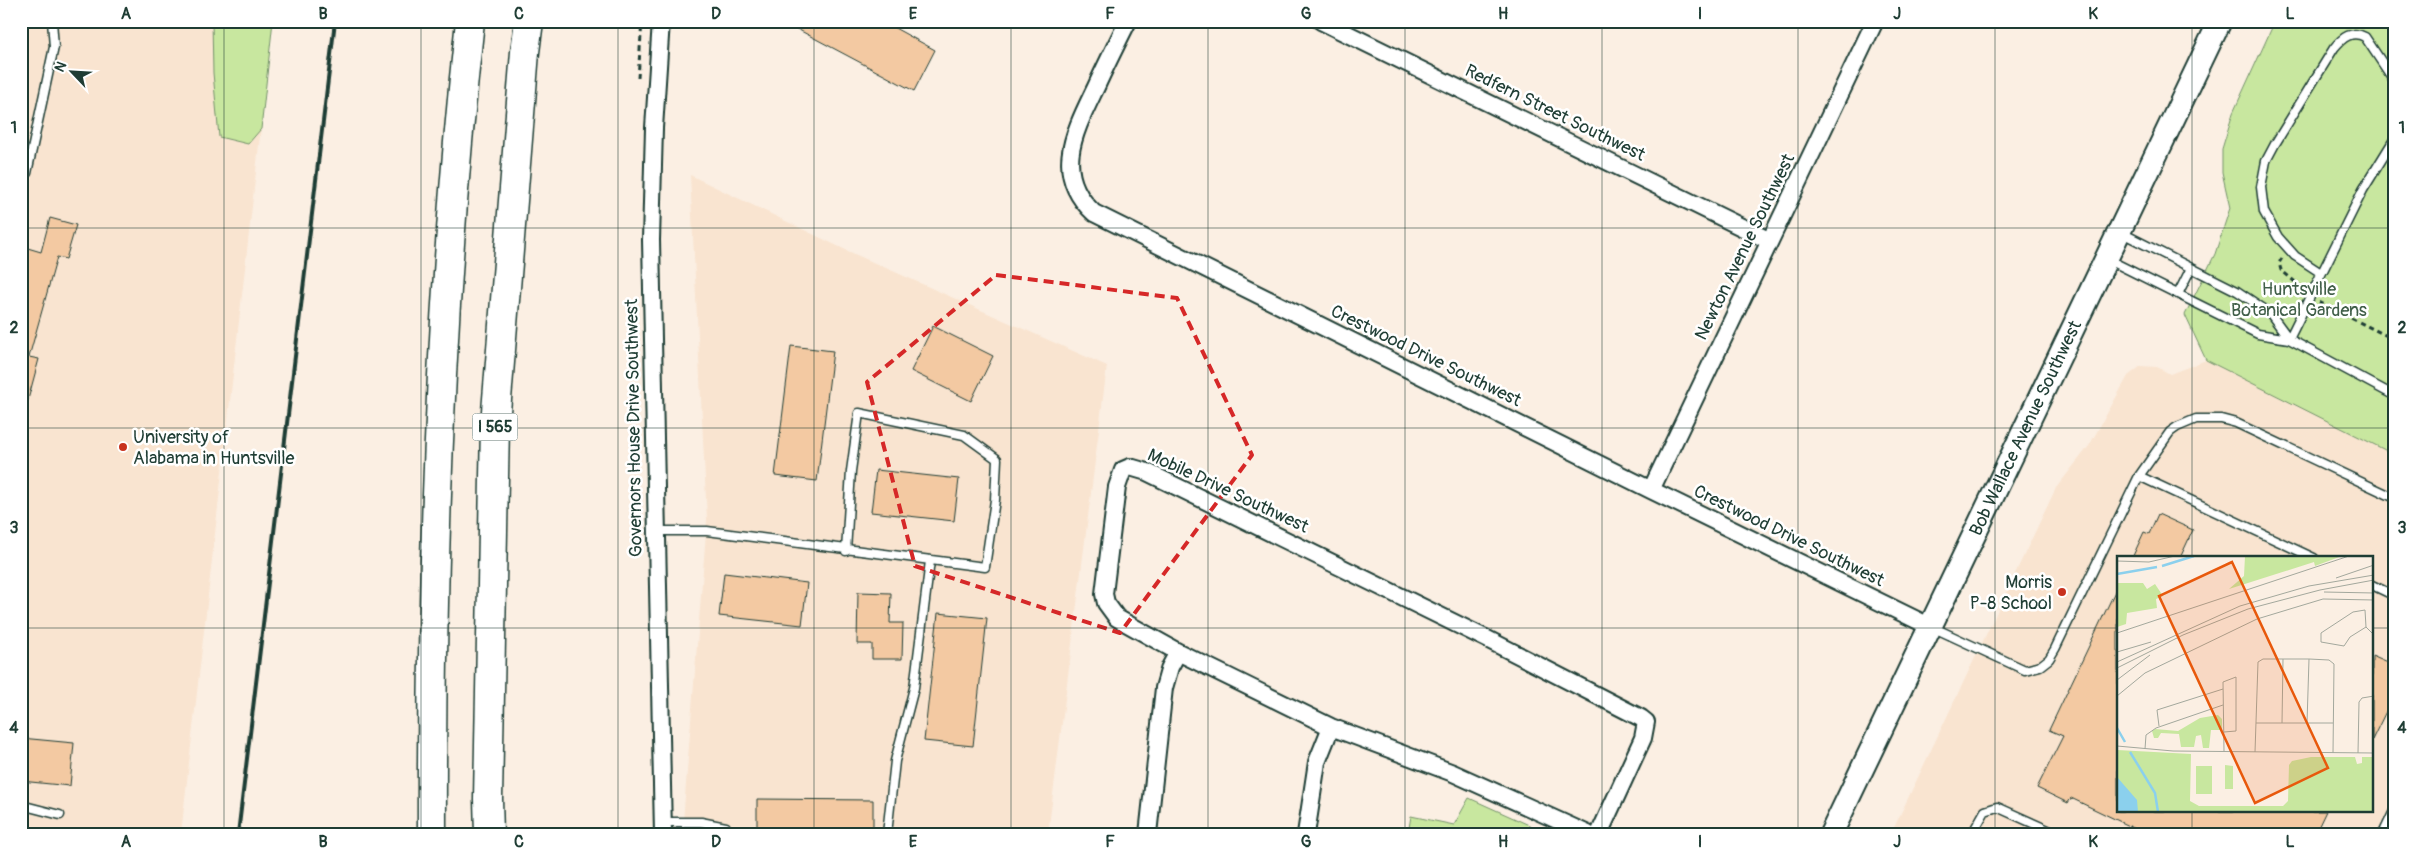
<svg xmlns="http://www.w3.org/2000/svg" width="2416" height="855" font-family="Pangolin,sans-serif">
<style>
.built{fill:#f9e4d0;fill-rule:evenodd}
.green{fill:#c8e79f;stroke:#74926a}
.building{fill:#f3c9a2;stroke:#1f3d34}
.lines{fill:none;stroke-linecap:round;stroke-linejoin:round}
.service-casing{stroke:#1f3d34;stroke-width:11}
.minor-casing{stroke:#1f3d34;stroke-width:20}
.secondary-casing{stroke:#1f3d34;stroke-width:26}
.motorway-casing{stroke:#1f3d34;stroke-width:31}
.path{stroke:#1f3d34;stroke-width:3;stroke-dasharray:5 4;stroke-linecap:butt}
.service{stroke:#fff;stroke-width:8}
.minor{stroke:#fff;stroke-width:16}
.secondary{stroke:#fff;stroke-width:22}
.motorway{stroke:#fff;stroke-width:28}
.rail{stroke:#1f3d34;stroke-width:4}
.marked{fill:none;stroke:#d62828;stroke-width:4;stroke-dasharray:10 6;stroke-linejoin:round}
.grid{fill:none;stroke:#1f3d34;stroke-width:1;stroke-opacity:0.55}
.poi-dot{fill:#c8321e;stroke:#fff;stroke-width:2}
.labels{text-anchor:middle;dominant-baseline:central;stroke-width:5;stroke-linejoin:round;paint-order:stroke}
.shield{fill:#fff;stroke:#627771;stroke-width:1}
.shield-label{font-size:16px;font-weight:bold;fill:#1f3d34}
.street-label{font-size:18px;fill:#1f3d34;stroke:#fff}
.park-label{font-size:18px;fill:#415f49;stroke:#fff}
.poi-label{font-size:18px;fill:#1f3d34;stroke:#fff;text-anchor:start}
.inset-river{fill:none;stroke:#8bd0ed;stroke-width:2.5}
.inset-road{fill:none;stroke:#a3a89d;stroke-width:1}
.view{fill:#e8590c;fill-opacity:0.15;stroke:#e8590c;stroke-width:2.5}
.inset-edge{fill:none;stroke:#1f3d34;stroke-width:2.5}
.neatline{fill:none;stroke:#1f3d34;stroke-width:2}
.grid-label{font-size:16px;text-anchor:middle;font-weight:bold;fill:#1f3d34}
</style>
<rect width="100%" height="100%" fill="#fbefe3"/>
<filter id="ink" filterUnits="userSpaceOnUse"><feTurbulence type="fractalNoise" baseFrequency=".02" numOctaves="2"/><feDisplacementMap in="SourceGraphic" scale="10" xChannelSelector="R" yChannelSelector="G"/><feConvolveMatrix kernelMatrix="1 2 1 2 8 2 1 2 1" color-interpolation-filters="sRGB"/></filter>
<g filter="url(#ink)">
<path class="built" d="M21,21H273L181,834H21Z
M690,175L850,252L1107,366L1048,834H682L707,520Z
M2206,360L2395,455V834H1891L2056,488L2089,446L2128,376L2141,366L2157,367L2170,374ZM2118,558H2372V811H2118Z"/>
<path class="green" d="M212,21H273L261,129L248,144L219,137L213,73Z
M2275,21H2395V455L2206,360L2185,315L2215,254L2230,208L2222,172V149L2233,113Z
M1469,798L1549,834H1408L1411,816L1454,825Z"/>
<path class="building" d="M782,21H882L935,50L914,91Z
M50,218L76,225L66,259L57,257L29,357L39,359L26,407H21V246L41,252Z
M933,326L993,356L971,401L911,371Z
M791,346L833,351L817,481L775,476Z
M876,470L959,479L954,521L871,512Z
M2158,514L2193,530L2180,558H2132L2144,532L2149,534Z
M724,573L807,583L802,625L719,616Z
M2118,585V811H2326L2315,834H2146L2071,798L2068,803L2037,788L2063,736L2049,730Z
M858,592L891,593L890,623H903L902,659H872V644H857Z
M938,613L987,618L973,746L924,741Z
M2372,656L2395,666V693L2372,740Z
M21,738L74,743L70,786L21,781Z
M757,799L873,800V834H757Z"/>
<g class="lines">
<defs>
<path id="service" d="M21,180L27,173L54,47L52,21
M2120,232L2237,291L2270,313L2289,339L2395,396
M2109,260L2258,334L2289,339
M2321,273L2295,256L2278,237L2264,212L2261,187L2266,161L2275,144L2334,48C2343,37 2352,30 2365,37L2395,82
M2178,294L2191,268
M2289,339L2363,190L2395,138
M2139,476L2314,558
M656,531H707L985,567L995,500L997,459L964,435L859,413L851,471L846,551
M2372,585L2395,596
M1932,627L2025,670L2040,666L2049,659L2055,649L2139,476L2170,432L2177,427L2196,419H2221L2236,423L2395,498
M21,805L60,815
M663,822H701L726,827
M887,834L895,761L914,688L930,561
M1972,834L1985,811L1997,807L2057,834
M2383,834L2395,809"/>
<path id="minor" d="M661,21L654,128L651,240L663,834
M1128,21C1117,43 1106,65 1096,87C1075,131 1051,173 1094,213L1651,490L1931,627
M1321,21L1770,241
M1651,490L1875,21
M1148,834L1164,688L1170,667L1178,652
M1306,834L1317,762L1331,727
M1588,834L1453,773L1331,727L1178,652L1117,618L1106,603L1104,594L1117,487L1123,470L1130,467L1147,472L1487,639L1641,718L1646,722L1643,738L1599,834"/>
<g id="secondary">
<path id="s1" d="M1831,834L2220,21"/>
</g>
<path id="motorway" d="M432,834C431,562 440,291 470,21
M489,834L488,799L495,424L525,52L529,21"/>
</defs>
<use href="#service" class="service-casing"/>
<use href="#minor" class="minor-casing"/>
<use href="#secondary" class="secondary-casing"/>
<use href="#motorway" class="motorway-casing"/>
<path class="path" d="M638,78L642,21
M2282,258L2279,263L2281,270L2301,287
M2319,302L2395,340"/>
<use href="#service" class="service"/>
<use href="#minor" class="minor"/>
<use href="#secondary" class="secondary"/>
<use href="#motorway" class="motorway"/>
<path class="rail" d="M238,834L335,21"/>
</g>
</g>
<path class="marked" d="M996,275L1177,298L1252,455L1120,633L915,566L867,382Z"/>
<path class="grid" d="M224,21V834M421,21V834M618,21V834M814,21V834M1011,21V834M1208,21V834M1405,21V834M1602,21V834M1798,21V834M1995,21V834M2192,21V558M21,228H2395M21,428H2395M21,628H2118M2372,628H2395M2192,811V834"/>
<g class="poi-dot">
<circle cx="123" cy="447" r="5"/>
<circle cx="2062" cy="592" r="5"/>
</g>
<g class="labels">
<rect class="shield" x="472.5" y="413.5" width="45" height="27" rx="4"/>
<g class="shield-label">
<text x="495" y="427">I 565</text>
</g>
<g class="street-label">
<text transform="translate(1555 113) rotate(26)">Redfern Street Southwest</text>
<text transform="translate(1745 247) rotate(-64)">Newton Avenue Southwest</text>
<text transform="translate(1426 356) rotate(26)">Crestwood Drive Southwest</text>
<text stroke="none"><textPath href="#s1" startOffset="450">Bob Wallace Avenue Southwest</textPath></text>
<text transform="translate(634 428) rotate(-91)">Governors House Drive Southwest</text>
<text transform="translate(1228 491) rotate(25)">Mobile Drive Southwest</text>
<text transform="translate(1789 536) rotate(26)">Crestwood Drive Southwest</text>
</g>
<g class="park-label">
<text x="2299" y="289">Huntsville<tspan x="2299" dy="21">Botanical Gardens</tspan></text>
</g>
<g class="poi-label">
<text x="133" y="437">University of<tspan x="133" dy="21">Alabama in Huntsville</tspan></text>
<text x="2052" y="582" text-anchor="end">Morris<tspan x="2052" dy="21">P-8 School</tspan></text>
</g>
</g>
<g transform="translate(2117 556)">
<rect width="256" height="256" fill="#fbefe3"/>
<path d="M128,0H225L198,10L197,6L112,33L127,20ZM0,27H26L30,33L38,28L46,40L39,43L40,52L10,57L9,68L0,71ZM101,159L105,163V174H94L92,192H86L84,179L79,180L77,191H64L62,178L44,177L41,182H37L35,175L38,173L61,175L83,162ZM0,194L74,198L73,245L82,250H166L171,245L172,209L175,205L194,201H238L240,208L245,207V201H256V256H0ZM108,209L116,210V233H108ZM79,210H95V238H79Z" fill="#c8e79f"/>
<path d="M0,221L20,244L21,256H0Z" fill="#8bd0ed"/>
<path class="inset-river" d="M45,10L77,0M0,18L40,11M0,172L8,186M13,196L38,237L41,256"/>
<path class="inset-road" d="M0,5L32,6L58,0M219,22L257,9M207,36L257,37M249,71L233,81L227,90L204,86V77L236,56L248,54L249,71L257,79M0,77L232,0M0,96L34,86M0,106L123,50L192,30L257,19M0,112L66,79L131,53L203,34L257,24M0,124L33,99M0,140L28,117L140,63L206,43L257,44M139,167H216M165,167L166,103M190,167L192,103M42,170L40,154L106,133M107,176L119,175V121L106,126L107,195M0,190L56,195L257,197M28,193L29,179L39,172L106,149M138,196L141,106L146,103H192L212,104L217,108L216,197M241,197L242,146L245,142L257,140"/>
<path class="view" d="M115,6L211,212L138,247L42,40Z"/>
<rect width="256" height="256" class="inset-edge"/>
</g>
<rect width="2416" height="855" fill="none" stroke="#fff" stroke-width="55"/>
<g transform="translate(72 72) rotate(295)" stroke="#ffffff" stroke-width="4" paint-order="stroke">
<path d="M0-4L9 19L0 12L-9 19Z" fill="#1f3d34"/>
<text y="-8" font-size="14" font-weight="bold" text-anchor="middle" fill="#1f3d34">N</text>
</g>
<rect x="28" y="28" width="2360" height="800" class="neatline"/>
<g class="grid-label">
<text x="126" y="19">A</text>
<text x="323" y="19">B</text>
<text x="519" y="19">C</text>
<text x="716" y="19">D</text>
<text x="913" y="19">E</text>
<text x="1110" y="19">F</text>
<text x="1306" y="19">G</text>
<text x="1503" y="19">H</text>
<text x="1700" y="19">I</text>
<text x="1897" y="19">J</text>
<text x="2093" y="19">K</text>
<text x="2290" y="19">L</text>
<text x="14" y="133">1</text>
<text x="2402" y="133">1</text>
<text x="14" y="333">2</text>
<text x="2402" y="333">2</text>
<text x="14" y="533">3</text>
<text x="2402" y="533">3</text>
<text x="14" y="733">4</text>
<text x="2402" y="733">4</text>
<text x="126" y="847">A</text>
<text x="323" y="847">B</text>
<text x="519" y="847">C</text>
<text x="716" y="847">D</text>
<text x="913" y="847">E</text>
<text x="1110" y="847">F</text>
<text x="1306" y="847">G</text>
<text x="1503" y="847">H</text>
<text x="1700" y="847">I</text>
<text x="1897" y="847">J</text>
<text x="2093" y="847">K</text>
<text x="2290" y="847">L</text>
</g>
</svg>
